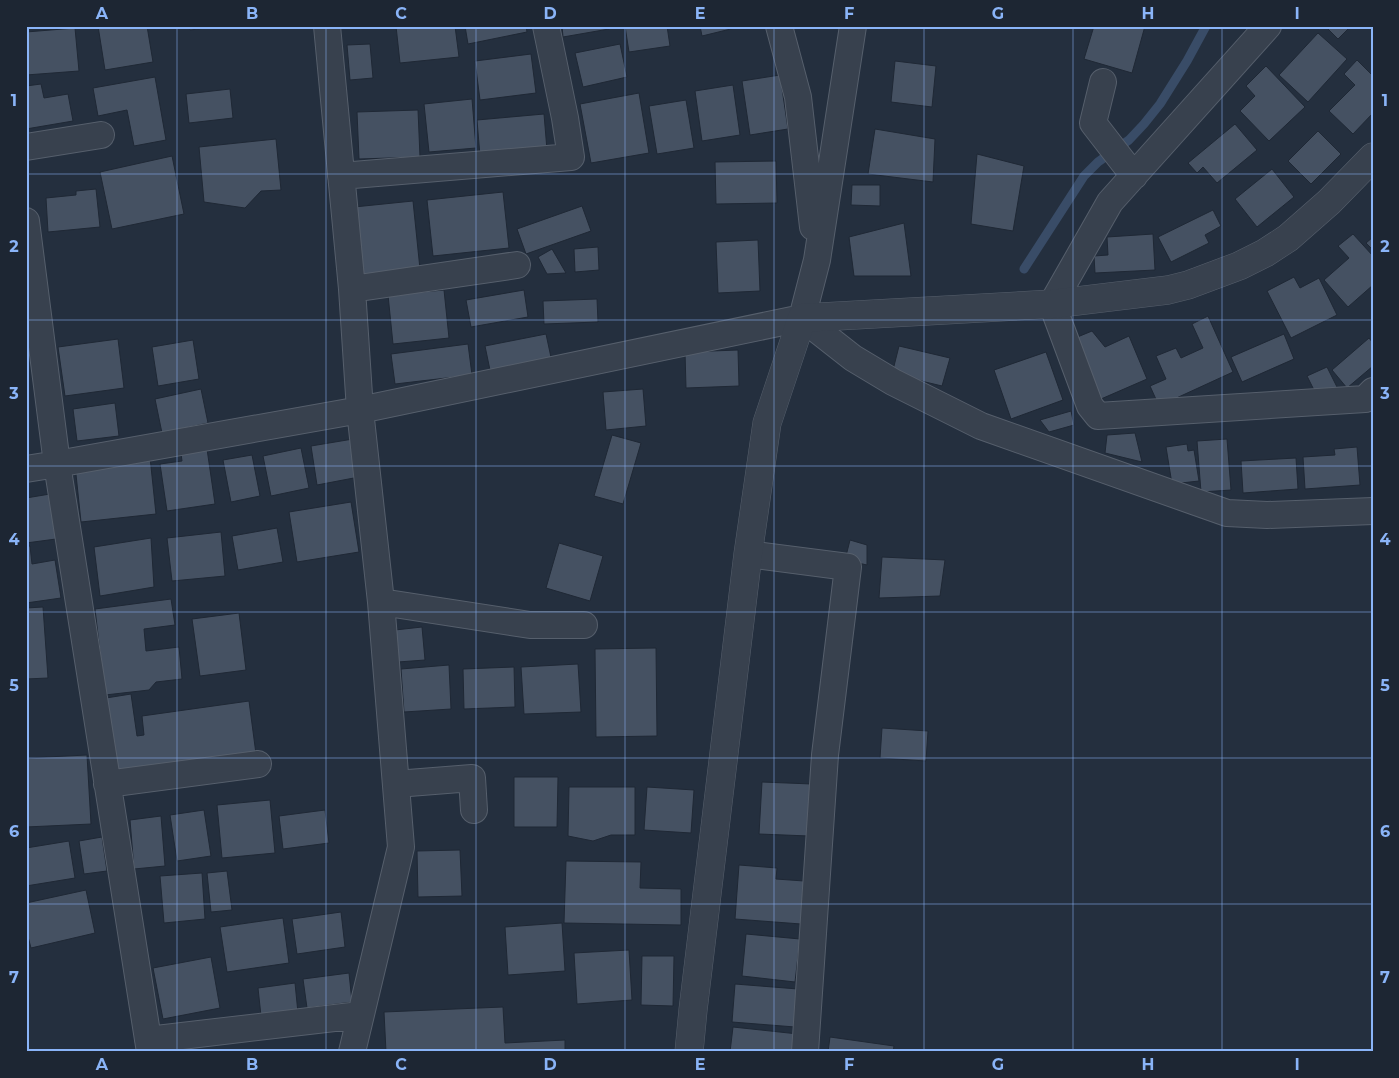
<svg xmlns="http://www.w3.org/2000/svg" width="1399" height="1078" viewBox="0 0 1399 1078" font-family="Montserrat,sans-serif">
<rect width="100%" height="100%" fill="#242f3e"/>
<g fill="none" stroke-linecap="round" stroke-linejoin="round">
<path stroke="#394c67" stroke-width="9" d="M1024,269L1084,176L1098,162L1129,140L1144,124L1160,104L1187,61L1206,26"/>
</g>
<path fill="#455162" stroke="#1f2835" d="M98,26H147L153,62L105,70Z
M189,26H223L190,30Z
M396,26H455L459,57L400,63Z
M465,26H526L527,32L468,44Z
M562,26H609V29L563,37Z
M625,26H667L670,46L629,52Z
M700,26H743L702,36Z
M1094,26H1145L1132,73L1084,59Z
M1325,26H1351L1338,39Z
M75,28L79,71L26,75V32Z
M1318,33L1347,59L1308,102L1279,75Z
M370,44L373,78L350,80L347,45Z
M620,44L627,77L583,87L575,53Z
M531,54L536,93L480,100L475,61Z
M1357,60L1373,76V113L1353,134L1329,111L1355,85L1344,74Z
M895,61L936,66L932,107L891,102Z
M1266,66L1305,107L1269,141L1240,111L1255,96L1246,86Z
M780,75L788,129L750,135L742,81Z
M155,77L166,140L134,146L127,110L98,116L93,88Z
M41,84L44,98L68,94L73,121L26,129V86Z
M733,85L740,135L702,141L695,91Z
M230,89L233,118L189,123L186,94Z
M639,93L649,153L591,163L580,104Z
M472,99L476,148L429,152L424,104Z
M686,100L694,148L657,154L649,106Z
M418,110L420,157L359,159L357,112Z
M544,114L547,150L480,156L477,120Z
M1235,124L1257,150L1217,183L1203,167L1197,173L1188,163Z
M875,129L935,139L933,182L868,174Z
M1318,131L1341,154L1311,184L1288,161Z
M276,139L281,190L261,191L245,208L204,202L199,147Z
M977,154L1024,166L1013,231L971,224Z
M172,156L184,214L112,229L100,172Z
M776,161L777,203L716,204L715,162Z
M1272,169L1294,197L1257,227L1235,199Z
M852,185H880V206L851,205Z
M96,189L100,227L48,232L46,198L76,195V191Z
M503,192L509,248L433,256L427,200Z
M413,201L420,269L361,275L354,207Z
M582,206L591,231L526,254L517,229Z
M1213,210L1221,226L1205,235L1209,243L1171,262L1158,237Z
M904,223L911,276H854L849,237Z
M1153,234L1155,270L1095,273L1094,256L1108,255L1107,237Z
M1353,234L1373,256V285L1348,307L1324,280L1349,258L1338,246Z
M1373,237V250L1366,243Z
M758,240L760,291L718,293L716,242Z
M598,247L599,270L575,272L574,249Z
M552,249L566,273L547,274L538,257Z
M1294,277L1300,288L1319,278L1337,315L1291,338L1267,291Z
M444,290L449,338L393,344L388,295Z
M524,290L528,317L471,327L466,300Z
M597,299L598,322L544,324L543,301Z
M1208,316L1233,372L1159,406L1150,386L1166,379L1156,356L1176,348L1181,358L1203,348L1192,324Z
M1092,331L1105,347L1129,336L1147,379L1101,399L1075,338Z
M546,334L552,362L491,375L485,346Z
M1284,334L1294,359L1242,382L1231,357Z
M1369,338L1373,343V366L1347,388L1332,370Z
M118,339L124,388L65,396L58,347Z
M193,340L199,379L158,386L152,347Z
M468,344L472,375L395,384L391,354Z
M899,346L950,358L942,386L892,374Z
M738,350L739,386L686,388L685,352Z
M1046,352L1063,400L1011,419L994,370Z
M1327,367L1337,387L1317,396L1307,376Z
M201,389L208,423L162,433L155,399Z
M643,389L646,426L606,430L603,392Z
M115,403L119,436L77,441L73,409Z
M1071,411L1074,425L1049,432L1040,420Z
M1135,433L1142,462L1105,453L1107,435Z
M612,435L641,443L623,504L594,496Z
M353,439L359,477L317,485L311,446Z
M1227,439L1231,490L1201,492L1197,441Z
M206,442L215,504L167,511L160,464L182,461L180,446Z
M1187,444L1188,451L1194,450L1199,481L1172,484L1166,447Z
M1357,447L1360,485L1305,489L1303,457L1335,455L1334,449Z
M301,448L309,488L271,496L263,456Z
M252,455L260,496L231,502L223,460Z
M150,457L156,514L81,522L75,465Z
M1296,458L1298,489L1243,493L1241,461Z
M50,494L56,539L26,543V498Z
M351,502L359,552L297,562L289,512Z
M277,528L283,562L238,570L232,536Z
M221,532L225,576L172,581L167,538Z
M151,538L154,587L100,596L94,547Z
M850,540L867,545V565L845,560Z
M559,543L603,556L590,601L546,588Z
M26,546H30L32,564L55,560L61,598L26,603Z
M882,557L945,560L940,596L879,598Z
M171,599L175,625L144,629L146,651L179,647L182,679L156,682L149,690L105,695L95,609Z
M43,607L48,678L26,679V608Z
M239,613L246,670L200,676L192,619Z
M422,627L425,660L398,662L395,630Z
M656,648L657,736L596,737L595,649Z
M578,664L581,712L524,714L521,667Z
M449,665L451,709L404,712L401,669Z
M514,667L515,707L464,709L463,669Z
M131,694L137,736L144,735L142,716L249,701L256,754L117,776L106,698Z
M882,728L928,731L926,761L880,758Z
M87,755L91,824L26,827V758Z
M514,777H558L557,827H514Z
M762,782L812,784L809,836L759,834Z
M569,787H635V835H611L593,841L568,836Z
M647,787L694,790L691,833L644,830Z
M270,800L275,853L222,858L217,805Z
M204,810L211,856L177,861L170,815Z
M325,810L329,843L283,849L279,816Z
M161,816L165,866L134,869L130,820Z
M102,837L107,871L84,874L79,841Z
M69,841L75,878L26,886V848Z
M460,850L462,896L418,897L417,851Z
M566,861L641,862L640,888L681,889V925L564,923Z
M739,865L777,868L776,879L804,881L801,924L735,919Z
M227,871L232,910L211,912L207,873Z
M202,873L205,919L164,923L160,876Z
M86,890L95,933L31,948L26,929V903Z
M341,912L345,947L297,954L292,919Z
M283,918L289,963L227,972L220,927Z
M562,923L565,971L508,975L505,927Z
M746,934L800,939L795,982L742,976Z
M629,950L632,1000L577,1004L574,953Z
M642,956H674L673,1006L641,1005Z
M211,957L220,1008L163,1019L153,968Z
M349,973L352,1002L307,1008L303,979Z
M295,983L298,1013L261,1016L258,988Z
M735,984L798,989L795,1027L732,1022Z
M503,1007L505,1043L565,1040V1052H386L384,1012Z
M733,1027L798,1034L796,1052H730Z
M830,1037L894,1046L893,1052H828Z"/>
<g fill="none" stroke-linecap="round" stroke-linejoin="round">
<defs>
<path id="minor" d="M327,26L352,289L360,410L381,602L401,847L352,1052
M779,26L798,97L813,227
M1268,26L1110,202L1052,304L1090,406L1098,416L1365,399L1373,391
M1103,82L1093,123L1134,176
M26,147L101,135
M341,176L571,157L565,118L546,26
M26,221L57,464L150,1052
M352,289L517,265
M802,318L817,260L853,26
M26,469L57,464L360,410L802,318L853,358L893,382L981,426L1193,501L1227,513L1267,515L1373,511
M748,554L848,567L825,755L805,1052
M381,602L530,625H584
M107,784L258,764
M396,784L472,778L474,810
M148,1040L360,1015"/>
<path id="tertiary" d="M689,1052L693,1010L748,554L767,423L802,318L1052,304L1168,290L1188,285L1239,266L1265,253L1288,238L1329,202L1373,157"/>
</defs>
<use href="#minor" stroke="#565f6c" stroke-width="28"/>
<use href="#tertiary" stroke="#565f6c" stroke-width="29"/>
<use href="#minor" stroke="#38414e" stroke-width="26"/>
<use href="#tertiary" stroke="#38414e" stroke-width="28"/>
</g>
<path fill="none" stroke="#8ab4f8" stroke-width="1" stroke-opacity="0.55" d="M177,26V1052M326,26V1052M476,26V1052M625,26V1052M774,26V1052M924,26V1052M1073,26V1052M1222,26V1052M26,174H1373M26,320H1373M26,466H1373M26,612H1373M26,758H1373M26,904H1373"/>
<rect width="1399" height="1078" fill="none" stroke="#1d2633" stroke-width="55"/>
<rect x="28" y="28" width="1344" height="1022" fill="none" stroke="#8ab4f8" stroke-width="2"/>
<g font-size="16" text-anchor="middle" font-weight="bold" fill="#8ab4f8">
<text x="102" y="19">A</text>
<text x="252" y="19">B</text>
<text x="401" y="19">C</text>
<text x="550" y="19">D</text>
<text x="700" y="19">E</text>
<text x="849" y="19">F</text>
<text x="998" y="19">G</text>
<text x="1148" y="19">H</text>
<text x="1297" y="19">I</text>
<text x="14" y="106">1</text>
<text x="1385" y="106">1</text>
<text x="14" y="252">2</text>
<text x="1385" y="252">2</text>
<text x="14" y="399">3</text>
<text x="1385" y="399">3</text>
<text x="14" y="545">4</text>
<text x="1385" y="545">4</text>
<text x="14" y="691">5</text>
<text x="1385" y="691">5</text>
<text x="14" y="837">6</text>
<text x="1385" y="837">6</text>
<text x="14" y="983">7</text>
<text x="1385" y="983">7</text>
<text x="102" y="1070">A</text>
<text x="252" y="1070">B</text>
<text x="401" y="1070">C</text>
<text x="550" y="1070">D</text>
<text x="700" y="1070">E</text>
<text x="849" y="1070">F</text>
<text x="998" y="1070">G</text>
<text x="1148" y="1070">H</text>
<text x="1297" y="1070">I</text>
</g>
</svg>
